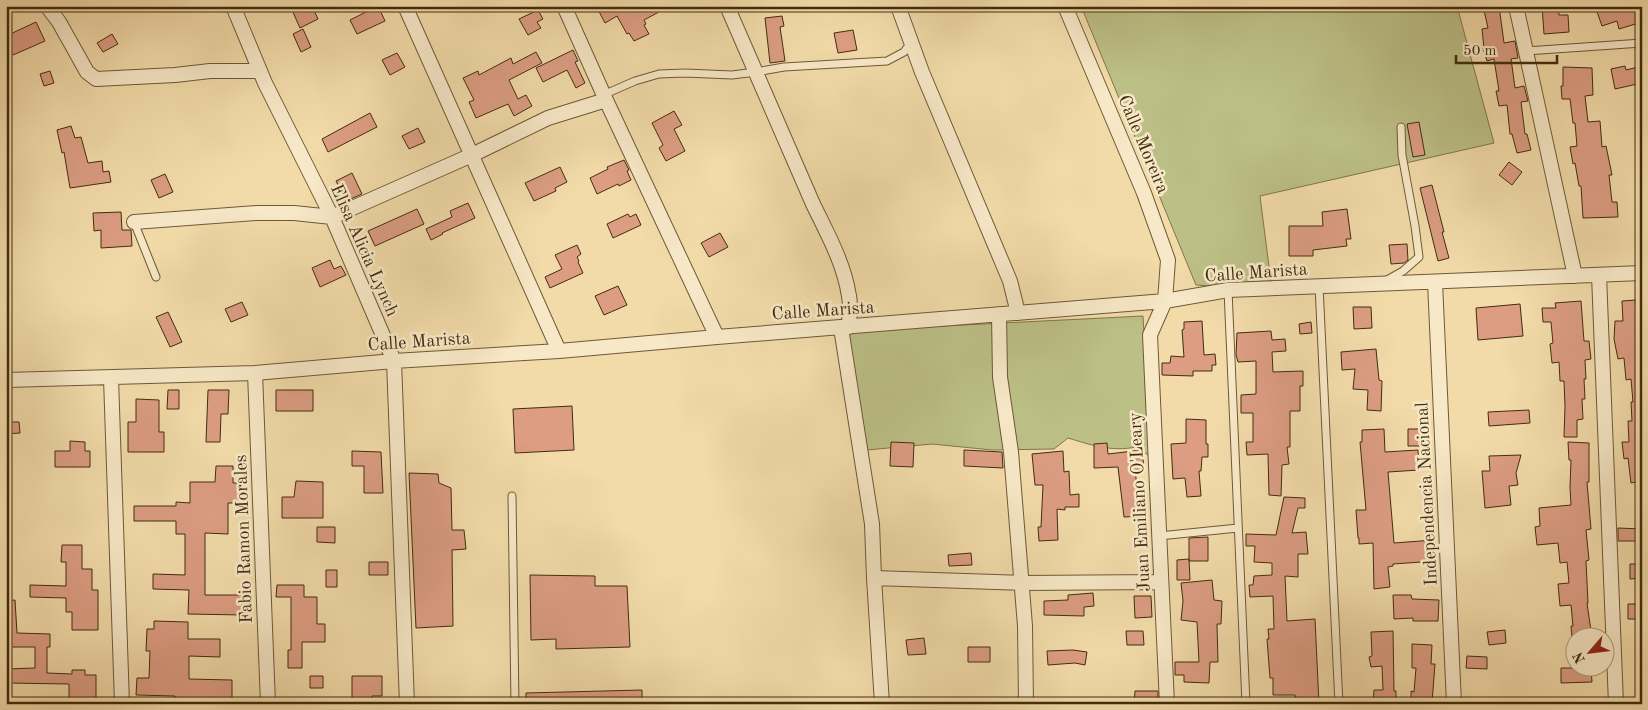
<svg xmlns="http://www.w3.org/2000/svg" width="1648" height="710" viewBox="0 0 1648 710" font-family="'Old Standard TT',serif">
<rect width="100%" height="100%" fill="#f2dba9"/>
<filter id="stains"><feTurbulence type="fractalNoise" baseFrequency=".004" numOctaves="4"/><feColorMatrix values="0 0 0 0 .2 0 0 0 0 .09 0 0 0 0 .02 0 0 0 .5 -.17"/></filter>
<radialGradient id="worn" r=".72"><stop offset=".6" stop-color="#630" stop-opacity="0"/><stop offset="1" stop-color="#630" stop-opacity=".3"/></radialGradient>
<path fill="#bcc087" stroke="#80764b" d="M1081,6H1457L1494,143L1260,196L1272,290L1196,285Z
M1143,316L1151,457L1136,447C1111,452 1091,445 1068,438L1054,449L992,450L932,444L856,451L843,331Z"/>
<path fill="#dc9d83" stroke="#432c0f" d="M301,6H312L318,19L300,28L292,10Z
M378,6L385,21L357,34L350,20Z
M596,6H670L644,20L646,24L644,25L649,34L634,41L629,33L627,34L617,16L605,23Z
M1483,6H1499L1504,43L1515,41L1518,58L1511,59L1515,88L1524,86L1528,101L1521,102L1525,134H1527L1531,150L1517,153L1512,134H1510L1507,105L1499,106L1496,91H1499L1494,59L1487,61L1483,48H1484L1482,29L1488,28Z
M1542,6H1558L1559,15H1568L1569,32L1544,34Z
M1595,6H1642V22L1619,29L1617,21L1602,26Z
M538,10L543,19L537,22L541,28L528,35L519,19Z
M782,16L784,26L780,27L785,61L770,63L765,18Z
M36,22L45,41L13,55L6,41V36Z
M303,29L311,47L301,52L293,34Z
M853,30L857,50L838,53L834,33Z
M112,34L118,44L103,52L97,43Z
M573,50L578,61L575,62L585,83L576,88L567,70L543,82L536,68Z
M536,52L542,63L509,80L518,99L526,95L532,106L514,116L508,104L476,118L469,102L474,100L463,78L478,71L479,75L511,58L513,64Z
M397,53L405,67L390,75L382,60Z
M1625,66L1626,70L1642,66V83L1615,89L1611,69Z
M1563,67L1592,68L1593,95L1585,96L1588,122L1600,121L1602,147L1606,146L1612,175H1609L1612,202H1617L1618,217L1583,218L1581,186H1579L1575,163L1573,164L1570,147L1577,146L1575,123H1573L1570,99H1562L1561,86H1563Z
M50,71L54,83L44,86L40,74Z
M674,111L682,125L674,129L685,151L666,161L659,148L663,145L652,123Z
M370,113L377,127L328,152L322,139Z
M1419,122L1425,155L1413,157L1407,124Z
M71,126L75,138L81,137L88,163L102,161L103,172L109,171L111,182L70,188L64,152L62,153L57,130Z
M418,128L425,142L409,149L402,136Z
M624,160L629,170L627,171L631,180L619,186L618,184L597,194L590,178L608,169L607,167Z
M1509,162L1522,172L1512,185L1499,175Z
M560,167L567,182L555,188L556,191L534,201L525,183Z
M352,173L362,194L346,201L336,181Z
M165,174L173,192L159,198L151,180Z
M1432,185L1444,232H1442L1449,258L1438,261L1420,188Z
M468,203L475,218L442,233L443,234L431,240L426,229L452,217L450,211Z
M417,209L424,224L375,246L368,231Z
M1347,209L1351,239H1346L1347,246L1313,250V256H1289V226H1323L1322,212Z
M121,212L122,230H131L132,246L101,248V230L94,231L93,213Z
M628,214L630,217L636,214L641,225L613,238L607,224Z
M720,233L728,247L709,257L701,243Z
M1407,244L1408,260L1404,263L1391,264L1389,245Z
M577,245L581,254L577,257L579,261L578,262L583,273L550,288L545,277L562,269L555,255Z
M330,260L334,269L341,266L346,275L320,287L312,268Z
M618,286L627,305L604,315L595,296Z
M1636,300L1642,356V481L1631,483L1628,458L1624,459L1622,442H1629L1628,421H1632L1631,402H1633L1631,379L1626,380L1624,358L1618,359L1614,339L1615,321H1623L1622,301Z
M1581,301L1584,341H1589L1591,359L1585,360L1586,379H1584L1585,399H1582L1583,419L1577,420V437H1564L1565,406L1564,381H1560L1559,362L1552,363L1550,344L1553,343L1551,322H1543L1542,308H1556L1555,303Z
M242,302L248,315L231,322L225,309Z
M1520,304L1523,336L1478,340L1476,308Z
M1353,307H1371L1372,328L1354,329Z
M168,312L182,342L170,347L156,317Z
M1202,321L1204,355L1215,354L1216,365H1212V371H1193V376L1162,375V363H1170L1171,356L1184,357L1182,330L1184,329V322Z
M1311,322L1312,333L1300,334L1299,324Z
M1271,331L1272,340L1285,339L1286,351L1272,352L1273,372L1303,371V386H1300V411H1290V447H1287L1289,464L1282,465L1281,496L1269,495L1268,454L1247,455L1246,442H1253V413H1241V395L1256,394V361L1238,362L1236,355L1237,333Z
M1376,349L1379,380L1382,381L1381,411L1367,410L1368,390L1353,389L1355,369L1342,370L1341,352Z
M168,390H179V409H167Z
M208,390H229L228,414H221L220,442H206Z
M276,390H313V411H276Z
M136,399L159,400V432H164V452H128V422H136Z
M572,406L574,450L515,453L513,409Z
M1529,410L1530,423L1489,426L1488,412Z
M1186,419L1206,420V444H1208V457H1202L1201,471H1199L1201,496L1187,497L1185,478L1173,479L1171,444L1186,443Z
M6,422H19L20,433L6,434Z
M1384,429L1385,452L1418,450L1419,470L1388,472L1394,543L1434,540L1436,561L1393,564V566L1388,567L1390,587L1374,589L1373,543L1359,544V538H1358L1356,510H1366L1360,442H1362V430Z
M1408,429H1425V446H1408Z
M70,441L85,442V451H90V467H55V451H70Z
M891,442L914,443L913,467L890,466Z
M1568,442L1589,443V482H1587L1591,529L1586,530L1589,560L1586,561L1588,603H1587L1592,638H1572L1571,626H1573L1571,605L1560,606L1558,584L1569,583L1567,562L1560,563L1558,543L1537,545L1535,527L1540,526L1539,508L1571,505L1570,487L1571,460H1569Z
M1107,443L1108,454L1142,450L1144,469L1135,470L1139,503H1144L1145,516L1124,517L1118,467L1094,468V444Z
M964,450L1002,452L1003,468L964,466Z
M352,451L381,452L383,493H364V466H352Z
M1063,451L1064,472L1069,471L1070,495L1079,494V507H1065V510L1057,509L1058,540L1039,541L1038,527H1041L1043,485H1035L1032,454Z
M1521,455L1516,473L1518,485L1509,486L1511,505L1485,508L1482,471H1490L1489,456Z
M216,466H233V483H240V503H228V534L205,533V595H243V615L188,614L189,590L153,589V574L185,575V534H176V521H134V506H176V502L190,503V482H215Z
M409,473L438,474L439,483L451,488L452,530H464L466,549L452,550L453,626L416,628Z
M296,481L323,482V518H282V497H294Z
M1284,497L1305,498V508H1298L1292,533L1306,532L1308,554H1298V577L1285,576L1287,621L1315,619L1319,704H1296L1295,695H1273V678H1270L1267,639H1269L1268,629H1274L1273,596L1250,597L1249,585H1253L1254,576L1272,575V563L1254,562L1255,546H1246V534L1276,535Z
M317,527H335V543L317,542Z
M1618,528L1642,529V541H1618Z
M1208,537V561H1189V538Z
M62,545H82V569H92V590H98V630H72V612H66V598L30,597V585L66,586V562H61Z
M971,553L972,565L949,566L948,555Z
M1189,559L1190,580H1177V560Z
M369,562H388V575H369Z
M1630,564H1642V578L1630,579Z
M326,570H337V587H326Z
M530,575L595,576V586H627L630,647L556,649V639L531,640Z
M1212,580L1214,600L1222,601L1221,624H1217L1218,662H1210L1209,683L1184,682V675H1175V662H1199L1197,622L1181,620L1183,601L1181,583Z
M277,585H304V597H317V624H325V642H302V668H288V650H291V597H276Z
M1093,593L1094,606L1084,607V616L1044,615V601L1068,600V595Z
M1393,595H1411L1412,599L1439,600L1438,621H1413V618L1394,619Z
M1134,596H1151L1152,617L1135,618Z
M15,600L17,633L50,634V647H47V673L72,674V670H85V675H96V704H69V684L6,683V669L35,668V647H6V601Z
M1628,604H1642V619H1628Z
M154,621L188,622V639H220V657L189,656V679L232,680V704H174L175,696L136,695L137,678H149L150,651H146L147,629H154Z
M1505,630L1506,643L1489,645L1487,632Z
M1126,631H1143L1144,645H1127Z
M1393,631L1394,691H1396V704H1373L1374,690H1383L1382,666L1371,667L1369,657L1372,656L1371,632Z
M924,638L926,654L908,655L906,640Z
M1412,644L1432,645L1431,664H1435L1432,703L1411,704V691L1414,692L1416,668H1412Z
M968,647H990V662H968Z
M1073,650L1087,652L1085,665L1075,663L1048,665L1047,651Z
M1467,656L1487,657V669L1466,668Z
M1561,668H1591L1592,682L1561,683Z
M310,676H323V688H310Z
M352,676H382V696H372V704H352Z
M642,690V704H526V693Z
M1135,691H1158V704H1134Z"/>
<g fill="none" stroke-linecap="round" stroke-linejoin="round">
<defs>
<path id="lane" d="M1526,51L1642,43
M603,95L635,81L659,74L685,73L732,75L756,72L784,67L887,61L904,52L911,43
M134,222L156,277
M1387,280L1403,271L1419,257L1415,226L1402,155L1401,127
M1319,286L1339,704
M1228,290L1246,704
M512,496L515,704
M1159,536L1238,528"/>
<path id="street" d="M47,6L59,22L87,72L96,79L175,75L210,71H260
M233,6L265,83L332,217L394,361L407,704
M405,6L559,351
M564,6L606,100L717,337
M727,6L813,204C827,233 844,263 849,296C851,305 849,317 849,327
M898,6L922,72L1010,281L1018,313
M1065,6L1144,193L1168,260L1165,301L1150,335L1167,704
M1516,6L1575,276
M134,222L257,213H294L332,217L472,155L548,118L606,100
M1599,275L1616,704
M1435,282L1454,704
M999,314L1000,377L1011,452L1025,626L1026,704
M841,328L872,524L874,578L882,704
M255,373L268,704
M111,378L122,704
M6,380L255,373L394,361L559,351L717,337L1165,301L1228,290L1642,273
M874,578L1022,583L1161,582"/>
</defs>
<use href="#lane" stroke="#6f5836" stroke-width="9"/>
<use href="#street" stroke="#6f5836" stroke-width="16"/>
<use href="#lane" stroke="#f7e8c7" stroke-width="7"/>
<use href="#street" stroke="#f7e8c7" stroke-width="14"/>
</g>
<g text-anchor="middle" stroke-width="5" stroke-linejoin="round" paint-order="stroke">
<g font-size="18" fill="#432c0f" stroke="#f7e8c7">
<text transform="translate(1144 144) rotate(67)" y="6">Calle Moreira</text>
<text transform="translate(365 250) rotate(66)" y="6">Elisa Alicia Lynch</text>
<text transform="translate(1256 272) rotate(-4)" y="6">Calle Marista</text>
<text transform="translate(823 310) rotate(-4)" y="6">Calle Marista</text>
<text transform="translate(419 341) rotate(-4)" y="6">Calle Marista</text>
<text transform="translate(1426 494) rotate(-93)" y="6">Independencia Nacional</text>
<text transform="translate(1139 502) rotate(-93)" y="6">Juan Emiliano O'Leary</text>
<text transform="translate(243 539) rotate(-92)" y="6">Fabio Ramon Morales</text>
</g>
</g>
<rect width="1648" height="710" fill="none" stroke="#f2dba9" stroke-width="25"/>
<rect x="8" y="8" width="1633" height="695" fill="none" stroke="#432c0f" stroke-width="2.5"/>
<rect x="12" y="12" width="1623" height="685" fill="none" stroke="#432c0f"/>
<g transform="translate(1590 652) rotate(242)"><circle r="24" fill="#f7e8c7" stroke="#af9d7d"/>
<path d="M0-4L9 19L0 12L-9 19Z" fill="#8f2418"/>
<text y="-8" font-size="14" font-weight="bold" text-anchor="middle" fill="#432c0f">N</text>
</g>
<path d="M1456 55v8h101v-8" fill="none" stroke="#432c0f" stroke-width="2.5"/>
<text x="1463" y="55" font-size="15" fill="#432c0f" stroke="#f7e8c7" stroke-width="4" paint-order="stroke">50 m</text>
<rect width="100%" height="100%" filter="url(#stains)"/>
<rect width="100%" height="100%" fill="url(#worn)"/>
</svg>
